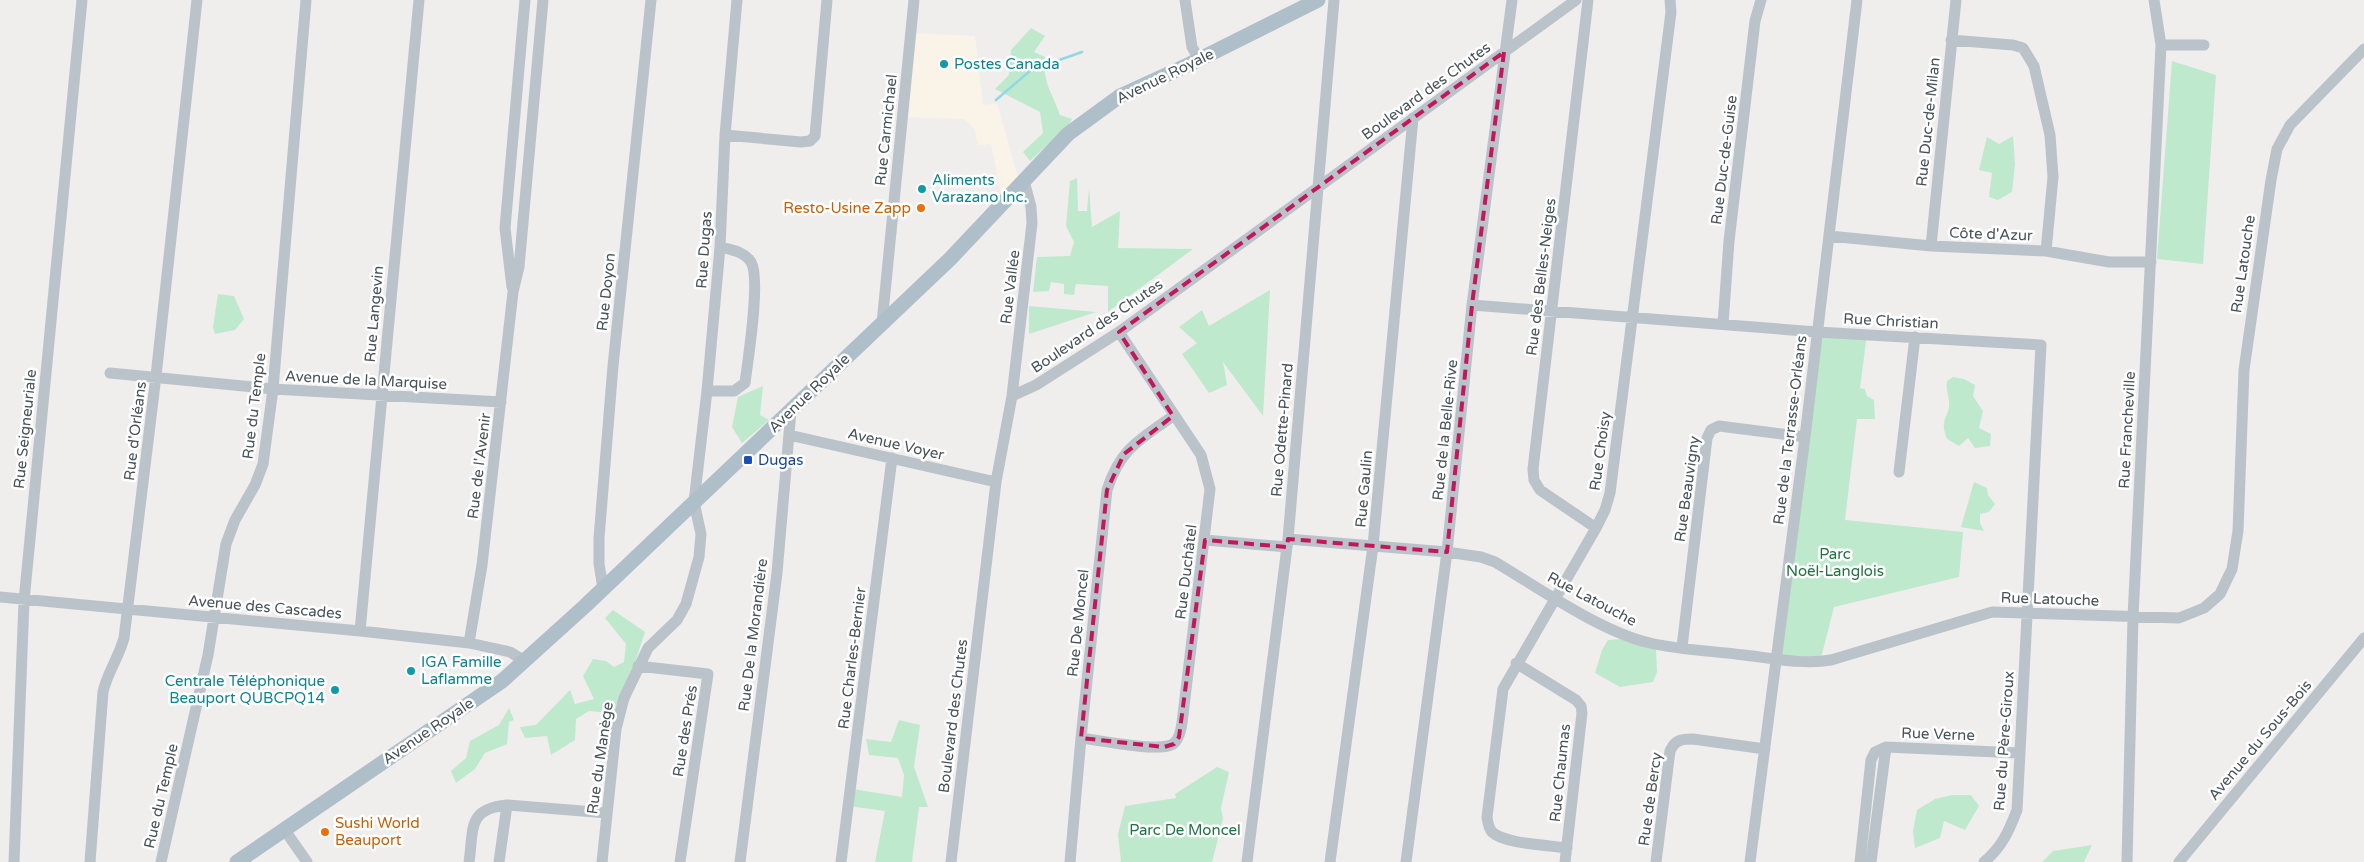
<svg xmlns="http://www.w3.org/2000/svg" width="2364" height="862" viewBox="0 0 2364 862" font-family="'Varela Round',sans-serif">
<rect width="100%" height="100%" fill="#f0eded"/>
<path fill="#f9f3e8" d="M910,33L975,36L983,105L997,103L1020,185L1003,203L991,144L978,145L975,130L969,123L964,119L902,117Z"/>
<path fill="#bfe9cc" d="M1031,28L1045,36L1034,52L1045,57C1042,82 1052,92 1060,115L1072,119L1068,126L1030,161L1023,152L1043,133L1040,112L995,89L1009,75L1011,50Z
M2172,61L2216,75L2203,264L2157,259Z
M2013,136L2015,164L2012,192L1998,200L1989,197L1992,173L1979,170L1987,137L1999,144Z
M1077,178L1078,211H1087L1089,188L1092,227L1120,211L1118,248L1193,249L1108,312V286L1076,284L1074,295L1064,294V284L1051,282L1049,291L1033,292L1037,257L1070,256L1074,242L1066,226L1070,181Z
M1270,290L1263,416L1223,362L1227,385L1209,393L1182,354L1197,343L1179,327L1202,310L1209,326Z
M218,294L234,296L244,319L235,330L215,334L213,327Z
M1029,306L1096,312L1029,334Z
M1817,332L1867,334L1860,388L1865,389L1867,396L1874,400L1875,419H1857L1845,520L1963,532L1959,577L1834,607L1820,662L1778,659Z
M1953,377L1964,379L1975,385L1973,396L1983,411L1979,428L1991,434L1990,446L1975,448L1968,438L1959,446L1947,439C1938,417 1951,417 1949,401C1948,393 1946,390 1947,381Z
M763,386L760,415L769,420L742,443L732,427L738,397Z
M1974,482L1987,488L1988,495L1995,504L1989,512L1980,514V523L1984,531L1961,527Z
M613,610L645,632L618,714L589,711L576,719L575,740L551,755L547,736L525,738L520,727L536,725L570,690L575,704L594,699L583,676L593,659L606,661L614,667L624,662L626,644L605,618Z
M1621,639L1656,649L1657,672L1653,682L1620,687L1595,673L1602,650L1608,640Z
M509,708L514,720L509,722L507,744L485,753L475,769L456,783L451,771L466,758L470,741L499,725Z
M899,720L920,725L914,767L928,807H919L912,862H875L885,811L849,806L853,789L902,797L904,775L898,758L869,755L866,739L891,742Z
M1217,767L1229,772L1221,808L1223,819L1212,862H1121L1118,834L1125,806L1176,798L1175,794Z
M1952,795H1971L1979,806L1965,830L1944,821L1940,838L1915,848L1913,831L1917,810L1935,799Z
M2092,845L2084,862H2042L2053,851Z"/>
<g fill="none" stroke-linecap="round" stroke-linejoin="round">
<path stroke="#91d8e2" stroke-width="2.5" d="M996,100L1031,70L1082,52"/>
<path stroke="#bac3c9" stroke-width="11" d="M1185,0L1192,47L1199,59
M1588,0L1533,469L1534,480L1540,490L1596,528
M1951,40L2013,45L2023,48L2034,66L2050,135L2053,177L2046,251
M2161,45H2204
M725,135L801,142L810,141L815,136L827,0
M1829,236L1931,246L2046,251L2109,262H2151
M1931,246L1956,0
M512,287L505,228L525,0
M1472,305L1817,332L2041,345L2017,810C2009,831 2002,847 1984,862
M882,323L914,0
M1723,324L1729,241L1755,21L1761,0
M110,373L273,389L501,402
M707,391H734L745,383C748,359 761,279 751,262C744,251 731,250 720,247
M1012,396L1036,385L1119,332L1576,0
M789,435L996,482
M1899,472L1915,337
M1288,539L1447,552L1481,557L1495,562C1539,588 1601,632 1650,643C1680,650 1713,651 1744,655C1772,658 1803,665 1831,660L1992,612L2179,618L2204,608L2220,594L2232,569L2238,531L2244,370L2271,180L2277,149L2290,125L2364,49
M1205,540L1287,547
M603,588L599,564V538L613,366L651,0
M0,597L360,631L469,643L510,652L523,660
M360,631L419,0
M469,643L482,565L513,292L519,267L543,0
M1682,647L1707,438L1711,430L1719,426L1805,437
M1516,663L1576,700L1581,706L1582,713L1565,862
M638,666L708,674L680,862
M1081,738C1099,740 1159,753 1173,744C1179,740 1181,730 1182,723L1210,489L1201,455L1119,332
M284,829L307,862
M1567,848C1549,845 1504,844 1492,832C1488,827 1488,823 1487,817L1503,689L1596,528L1605,510L1610,493L1671,12L1670,0
M14,862L24,601L82,0
M90,862L103,692C107,673 119,657 124,638L156,376L197,0
M161,862L208,655L226,544L235,520L255,485L263,464L273,389L306,0
M469,862C474,828 467,809 507,805L607,813
M499,862L507,805
M602,862L616,729L624,698L648,648L677,620L686,604L699,557L701,534L694,502L707,391L720,247L725,135L737,0
M740,862L777,573L791,411
M841,862L892,458
M951,862L996,482L1012,396L1032,223L1031,207L1024,181
M1070,862L1081,738L1107,490C1120,449 1139,440 1173,416
M1247,862L1288,539L1334,0
M1330,862L1373,546L1413,118
M1406,862L1447,552L1472,305L1512,0
M1656,862L1670,751C1675,740 1681,739 1693,739L1765,749
M1750,862L1805,437L1857,0
M1860,862L1871,760L1875,752L1886,747L2019,753
M1871,862L1886,747
M2127,862L2133,617L2161,45L2154,0
M2179,862L2364,638"/>
<path stroke="#afbfc9" stroke-width="15" d="M237,862L502,681L585,606L951,258L1068,134L1120,96L1190,64L1318,0"/>
</g>
<path fill="none" stroke="#c2185b" stroke-width="4" stroke-dasharray="10 6" stroke-linejoin="round" d="M1504,52L1472,305L1447,552L1288,539L1287,547L1205,540L1179,737L1174,744L1164,747L1081,738L1107,490L1124,454L1173,416L1119,332Z"/>
<g fill="#0f9aa8" stroke="#fff" stroke-width="2">
<circle cx="944" cy="64" r="5"/>
<circle cx="922" cy="189" r="5"/>
<circle cx="411" cy="671" r="5"/>
<circle cx="335" cy="690" r="5"/>
</g>
<g fill="#e8710a" stroke="#fff" stroke-width="2">
<circle cx="921" cy="208" r="5"/>
<circle cx="325" cy="832" r="5"/>
</g>
<rect fill="#1a4fb4" stroke="#fff" stroke-width="2" x="743" y="455" width="10" height="10" rx="2.5"/>
<g text-anchor="middle" stroke-width="5" stroke-linejoin="round" paint-order="stroke">
<g font-size="15" fill="#0d838f" stroke="#fff" text-anchor="start">
<text x="954" y="69">Postes Canada</text>
<text x="932" y="185">Aliments<tspan x="932" dy="17">Varazano Inc.</tspan></text>
<text x="421" y="667">IGA Famille<tspan x="421" dy="17">Laflamme</tspan></text>
<text x="325" y="686" text-anchor="end">Centrale Téléphonique<tspan x="325" dy="17">Beauport QUBCPQ14</tspan></text>
</g>
<g font-size="15" fill="#475259" stroke="#fff">
<text transform="translate(1165 76) rotate(-26)" y="5">Avenue Royale</text>
<text transform="translate(1426 91) rotate(-36)" y="5">Boulevard des Chutes</text>
<text transform="translate(1928 122) rotate(-84)" y="5">Rue Duc-de-Milan</text>
<text transform="translate(886 130) rotate(-84)" y="5">Rue Carmichael</text>
<text transform="translate(1724 160) rotate(-83)" y="5">Rue Duc-de-Guise</text>
<text transform="translate(1991 234) rotate(2)" y="5">Côte d'Azur</text>
<text transform="translate(704 250) rotate(-86)" y="5">Rue Dugas</text>
<text transform="translate(2243 264) rotate(-82)" y="5">Rue Latouche</text>
<text transform="translate(1541 277) rotate(-83)" y="5">Rue des Belles-Neiges</text>
<text transform="translate(1010 287) rotate(-83)" y="5">Rue Vallée</text>
<text transform="translate(606 292) rotate(-84)" y="5">Rue Doyon</text>
<text transform="translate(374 314) rotate(-85)" y="5">Rue Langevin</text>
<text transform="translate(1891 321) rotate(3)" y="5">Rue Christian</text>
<text transform="translate(1097 326) rotate(-34)" y="5">Boulevard des Chutes</text>
<text transform="translate(366 380) rotate(3)" y="5">Avenue de la Marquise</text>
<text transform="translate(809 393) rotate(-44)" y="5">Avenue Royale</text>
<text transform="translate(254 406) rotate(-83)" y="5">Rue du Temple</text>
<text transform="translate(25 429) rotate(-84)" y="5">Rue Seigneuriale</text>
<text transform="translate(1282 430) rotate(-85)" y="5">Rue Odette-Pinard</text>
<text transform="translate(1445 430) rotate(-84)" y="5">Rue de la Belle-Rive</text>
<text transform="translate(1790 430) rotate(-83)" y="5">Rue de la Terrasse-Orléans</text>
<text transform="translate(2127 430) rotate(-87)" y="5">Rue Francheville</text>
<text transform="translate(135 431) rotate(-83)" y="5">Rue d'Orléans</text>
<text transform="translate(896 444) rotate(13)" y="5">Avenue Voyer</text>
<text transform="translate(1600 451) rotate(-82)" y="5">Rue Choisy</text>
<text transform="translate(479 466) rotate(-83)" y="5">Rue de l'Avenir</text>
<text transform="translate(1364 489) rotate(-85)" y="5">Rue Gaulin</text>
<text transform="translate(1687 489) rotate(-82)" y="5">Rue Beauvigny</text>
<text transform="translate(1186 572) rotate(-83)" y="5">Rue Duchâtel</text>
<text transform="translate(1592 599) rotate(28)" y="5">Rue Latouche</text>
<text transform="translate(2050 599) rotate(2)" y="5">Rue Latouche</text>
<text transform="translate(265 607) rotate(5)" y="5">Avenue des Cascades</text>
<text transform="translate(1078 623) rotate(-84)" y="5">Rue De Moncel</text>
<text transform="translate(753 635) rotate(-83)" y="5">Rue De la Morandière</text>
<text transform="translate(852 658) rotate(-83)" y="5">Rue Charles-Bernier</text>
<text transform="translate(953 716) rotate(-83)" y="5">Boulevard des Chutes</text>
<text transform="translate(428 731) rotate(-34)" y="5">Avenue Royale</text>
<text transform="translate(685 731) rotate(-81)" y="5">Rue des Prés</text>
<text transform="translate(1938 734) rotate(2)" y="5">Rue Verne</text>
<text transform="translate(2260 740) rotate(-50)" y="5">Avenue du Sous-Bois</text>
<text transform="translate(2004 741) rotate(-86)" y="5">Rue du Père-Giroux</text>
<text transform="translate(600 758) rotate(-82)" y="5">Rue du Manège</text>
<text transform="translate(1560 773) rotate(-84)" y="5">Rue Chaumas</text>
<text transform="translate(161 796) rotate(-77)" y="5">Rue du Temple</text>
<text transform="translate(1650 799) rotate(-82)" y="5">Rue de Bercy</text>
</g>
<g font-size="15" fill="#c56008" stroke="#fff" text-anchor="end">
<text x="911" y="213">Resto-Usine Zapp</text>
<text x="335" y="828" text-anchor="start">Sushi World<tspan x="335" dy="17">Beauport</tspan></text>
</g>
<g font-size="15" fill="#164399" stroke="#fff" text-anchor="start">
<text x="758" y="465">Dugas</text>
</g>
<g font-size="15" fill="#207243" stroke="#fff">
<text x="1835" y="559">Parc<tspan x="1835" dy="17">Noël-Langlois</tspan></text>
<text x="1185" y="835">Parc De Moncel</text>
</g>
</g>
</svg>
